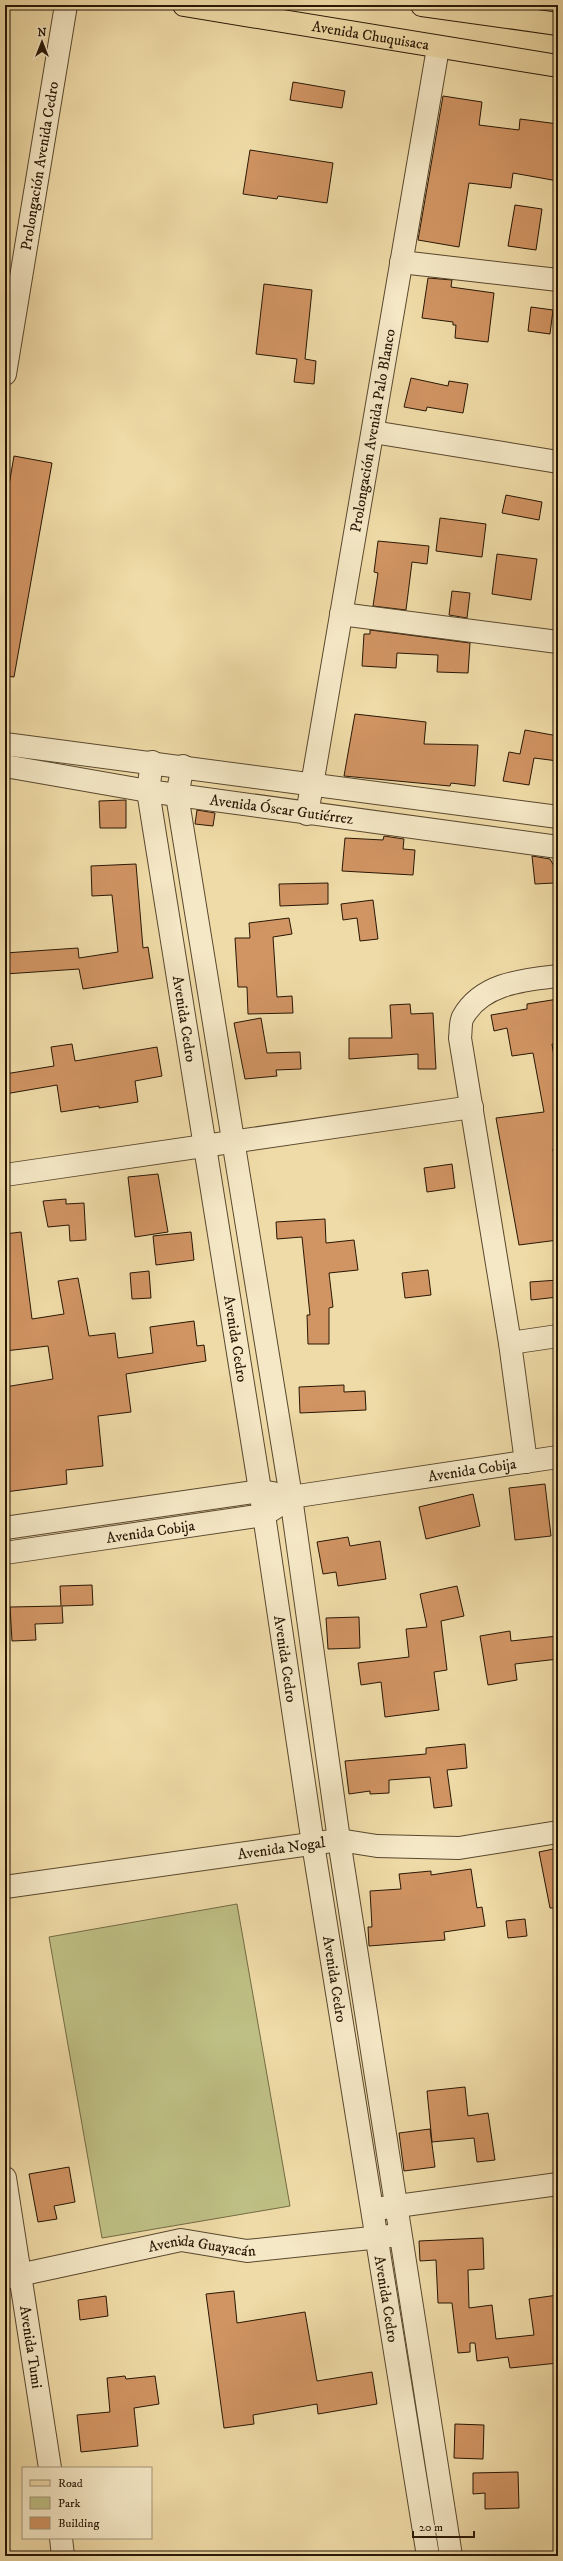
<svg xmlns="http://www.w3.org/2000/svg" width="563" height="2561" viewBox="0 0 563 2561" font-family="'IM FELL DW Pica',serif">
<rect width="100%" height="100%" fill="#efdba7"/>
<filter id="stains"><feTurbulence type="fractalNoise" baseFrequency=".005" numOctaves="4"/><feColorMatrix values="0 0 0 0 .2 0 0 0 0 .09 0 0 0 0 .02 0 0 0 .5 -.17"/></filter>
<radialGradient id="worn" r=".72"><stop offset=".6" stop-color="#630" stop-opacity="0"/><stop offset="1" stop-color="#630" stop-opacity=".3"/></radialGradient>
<path fill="#bebf84" stroke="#736b44" d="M237,1904L290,2206L102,2238L49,1937Z"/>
<path fill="#d19463" stroke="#281705" d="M293,82L345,91L342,108L290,100Z
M443,96L482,102L479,125L519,130L520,119L558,124V181L513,173L511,188L469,183L459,247L418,240Z
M250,150L333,163L327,203L278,196L277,199L243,194Z
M515,205L542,209L536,250L508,246Z
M428,278L452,280L451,287L494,293L488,342L455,338L456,325H453V322L422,318Z
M264,284L312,290L305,359L316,361L314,384L294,382L297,359L256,354Z
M531,307L553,310L550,334L528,331Z
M411,378L448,386L449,381L468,384L463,413L427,407L426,411L404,407Z
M14,456L52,463L14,677L5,676V508Z
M506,495L542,502L539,520L502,513Z
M440,518L486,524L482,557L436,551Z
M378,541L429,546L427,564L412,562L406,610L373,606L378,573L374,572Z
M497,554L537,559L531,600L492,594Z
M452,591L470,593L467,618L449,615Z
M370,630L470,643L468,673L437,672L438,655L397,653L396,668L362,666L364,634H370Z
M355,714L426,722L424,744L478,745L475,786L451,783L450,786L344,776Z
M525,730L558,736V761L534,758L529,785L503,781L509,752L520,754Z
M126,800V828H100L99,801Z
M197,810L215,813L213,826L195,824Z
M384,836L404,839L403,849L415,850L413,875L342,871L345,838L383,840Z
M532,856L550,859L554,866V883L535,884Z
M136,864L143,948L148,947L153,978L83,989L79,969L5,974V953L78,948L79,958L118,952L112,895L92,896L91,866Z
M328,883V904L280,906L279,884Z
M373,900L378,939L360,941L357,918L343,920L341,904Z
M289,918L292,934L273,937L277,997L292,996L293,1013L248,1014L247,987H238L235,938H250L249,923Z
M558,999V1043L552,1044L558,1082V1148L553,1149L558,1189V1240L519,1245L496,1118L544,1112L533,1053L512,1056L507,1028L494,1031L491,1015L527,1009V1004Z
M410,1004L411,1014L433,1013L436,1069H418V1054L349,1059V1038H392L390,1005Z
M261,1018L267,1053L300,1052L301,1069L276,1070L277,1076L245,1079L234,1023Z
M72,1044L75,1061L157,1047L162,1076L135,1081L138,1102L99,1108V1106L61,1112L57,1085L5,1094V1074L54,1066L51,1047Z
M452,1164L455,1188L427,1192L424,1168Z
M158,1174L168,1232L135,1237L128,1177Z
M66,1199V1204L84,1203L86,1240L70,1241L69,1225L48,1227L43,1201Z
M325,1219L326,1243L354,1240L358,1270L329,1273L333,1307L329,1308V1344H308L307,1315H310L302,1237L277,1239L276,1222Z
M21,1232L32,1319L64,1314L58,1281L78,1278L89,1336L115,1333L118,1358L153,1353L150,1327L194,1321L197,1346L204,1345L206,1361L126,1374L131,1412L98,1416L103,1466L66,1470L67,1484L5,1492V1387L53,1379L48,1346L5,1351V1234Z
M191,1232L194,1260L156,1265L153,1236Z
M428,1270L431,1295L405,1298L402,1273Z
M149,1271L151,1298L132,1299L130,1273Z
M558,1280V1297L531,1300L530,1282Z
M344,1385V1392L365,1391L366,1410L300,1413L299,1387Z
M545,1484L551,1536L515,1540L509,1488Z
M473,1494L480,1526L426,1539L419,1507Z
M348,1537L350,1546L380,1541L386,1579L338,1586L336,1572L323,1574L317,1542Z
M92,1585L93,1605L62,1606L63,1623L35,1624L36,1640L12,1641L10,1607L61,1606L60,1586Z
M457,1586L464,1616L441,1621L447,1670L434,1672L439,1710L385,1717L381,1682L361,1685L358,1663L409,1657L406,1629L427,1627L420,1594Z
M359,1617L360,1648L328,1649L326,1618Z
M510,1631L511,1641L558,1636V1659L515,1664L517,1680L488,1685L480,1636Z
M465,1744L467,1768L447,1770L452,1806L434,1808L430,1777L389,1780V1793L370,1794V1791L349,1794L345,1761L426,1754V1748Z
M558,1848V1908H550L539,1852Z
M471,1869L477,1908L482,1907L485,1926L444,1932L445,1940L369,1946L368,1927H372L370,1891L401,1889L399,1874L431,1871V1875Z
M525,1919L527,1936L508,1938L506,1921Z
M465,2087L468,2116L488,2113L495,2160L477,2162L474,2138L432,2142L427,2091Z
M430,2129L435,2167L404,2171L399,2133Z
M69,2167L75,2202L54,2206L57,2219L38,2222L29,2174Z
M483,2238L484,2269L468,2270L469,2308L492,2305L496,2339L534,2335L529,2299L558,2295V2363L510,2368L508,2357L477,2361L475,2343H470V2352L458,2353L452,2303H438L436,2260L420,2261L419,2241Z
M234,2291L237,2323L305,2312L317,2381L372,2372L377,2404L318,2414L317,2404L253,2415L254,2424L224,2428L206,2294Z
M106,2296L108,2316L80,2320L78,2300Z
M125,2376L126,2379L155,2376L159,2404L134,2408L138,2446L81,2452L77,2415L110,2412L107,2378Z
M455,2424L484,2425L483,2459L454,2458Z
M518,2472L519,2508L485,2509V2493L473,2494V2473Z"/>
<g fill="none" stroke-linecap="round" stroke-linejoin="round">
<defs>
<g id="minor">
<path d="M401,262L558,280"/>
<path id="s1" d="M5,374L66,5"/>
<path d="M373,432L558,462"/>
<path d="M341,614L558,642"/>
<path d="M5,744L558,817"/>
<path id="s2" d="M152,762L148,791L264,1515L313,1844L428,2556"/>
<path id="s3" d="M5,766L148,791L558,847"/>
<path d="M183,766L177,795L291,1497L339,1840L451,2556"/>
<path id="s4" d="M307,814L438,48"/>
<path d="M5,1175L472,1107"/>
<path d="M510,1343L558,1336"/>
<path d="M526,1462L510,1343L460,1038C461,1032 460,1022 463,1017C482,983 524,980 558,976"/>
<path id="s5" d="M291,1497L558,1457"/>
<path d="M5,1528L260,1491L273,1493"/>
<path id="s6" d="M5,1553L264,1515L275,1508"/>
<path id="s7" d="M5,1887L339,1840L377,1846L459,1848L558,1832"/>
<path id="s8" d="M5,2178L50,2468"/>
<path d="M383,2208L558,2184"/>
<path id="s9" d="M5,2278L181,2240L247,2251L390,2236"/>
<path d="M61,2538L63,2556"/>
</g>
<g id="major">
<path id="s10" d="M184,5L558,66"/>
<path d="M422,5L558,24"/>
</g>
</defs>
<use href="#minor" stroke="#5a482e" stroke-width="24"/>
<use href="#major" stroke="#281705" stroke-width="24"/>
<use href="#minor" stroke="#f5e8c6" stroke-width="22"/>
<use href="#major" stroke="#efdba7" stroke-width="22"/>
</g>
<g text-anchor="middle" stroke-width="3" stroke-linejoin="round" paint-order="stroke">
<g font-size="15" fill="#281705" stroke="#f5e8c6">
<text dy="5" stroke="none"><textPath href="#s10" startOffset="189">Avenida Chuquisaca</textPath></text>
<text dy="5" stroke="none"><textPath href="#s1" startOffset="211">Prolongación Avenida Cedro</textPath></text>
<text dy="5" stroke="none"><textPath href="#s4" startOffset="389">Prolongación Avenida Palo Blanco</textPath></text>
<text dy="5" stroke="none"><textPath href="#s3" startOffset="280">Avenida Óscar Gutiérrez</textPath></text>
<text dy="5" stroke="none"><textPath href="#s2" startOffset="260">Avenida Cedro</textPath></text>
<text dy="5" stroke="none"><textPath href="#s2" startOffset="584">Avenida Cedro</textPath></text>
<text dy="5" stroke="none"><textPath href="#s5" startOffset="183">Avenida Cobija</textPath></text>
<text dy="5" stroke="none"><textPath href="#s6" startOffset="147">Avenida Cobija</textPath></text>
<text dy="5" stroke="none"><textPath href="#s2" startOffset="908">Avenida Cedro</textPath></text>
<text dy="5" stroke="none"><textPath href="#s7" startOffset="279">Avenida Nogal</textPath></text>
<text dy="5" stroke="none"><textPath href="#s2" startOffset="1232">Avenida Cedro</textPath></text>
<text dy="5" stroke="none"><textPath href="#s9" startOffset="201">Avenida Guayacán</textPath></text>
<text dy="5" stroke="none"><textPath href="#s2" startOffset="1556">Avenida Cedro</textPath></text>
<text dy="5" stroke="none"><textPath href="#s8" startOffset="171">Avenida Tumi</textPath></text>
</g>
</g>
<rect width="563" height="2561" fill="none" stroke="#efdba7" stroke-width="20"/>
<rect x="6" y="6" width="551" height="2549" fill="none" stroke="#281705" stroke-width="2"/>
<rect x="10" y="10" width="543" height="2541" fill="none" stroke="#281705"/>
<rect x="22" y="2467" width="130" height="72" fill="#f5e8c6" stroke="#a39479"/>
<rect x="30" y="2480" width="20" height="6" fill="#efdba7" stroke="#a39479"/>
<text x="58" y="2487" font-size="12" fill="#281705">Road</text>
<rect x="30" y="2497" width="20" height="12" fill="#bebf84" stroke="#a39479"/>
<text x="58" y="2507" font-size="12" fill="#281705">Park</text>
<rect x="30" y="2517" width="20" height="12" fill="#d19463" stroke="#a39479"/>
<text x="58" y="2527" font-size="12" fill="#281705">Building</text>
<g transform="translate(42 42)" stroke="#f5e8c6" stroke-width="3" paint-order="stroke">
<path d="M0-3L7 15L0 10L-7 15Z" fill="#281705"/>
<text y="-6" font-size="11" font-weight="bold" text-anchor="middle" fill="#281705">N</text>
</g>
<path d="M413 2531v6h61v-6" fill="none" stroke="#281705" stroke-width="2"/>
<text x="419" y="2531" font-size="12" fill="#281705" stroke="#f5e8c6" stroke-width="3" paint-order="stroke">20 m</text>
<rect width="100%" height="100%" filter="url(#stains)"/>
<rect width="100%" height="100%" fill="url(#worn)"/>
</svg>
